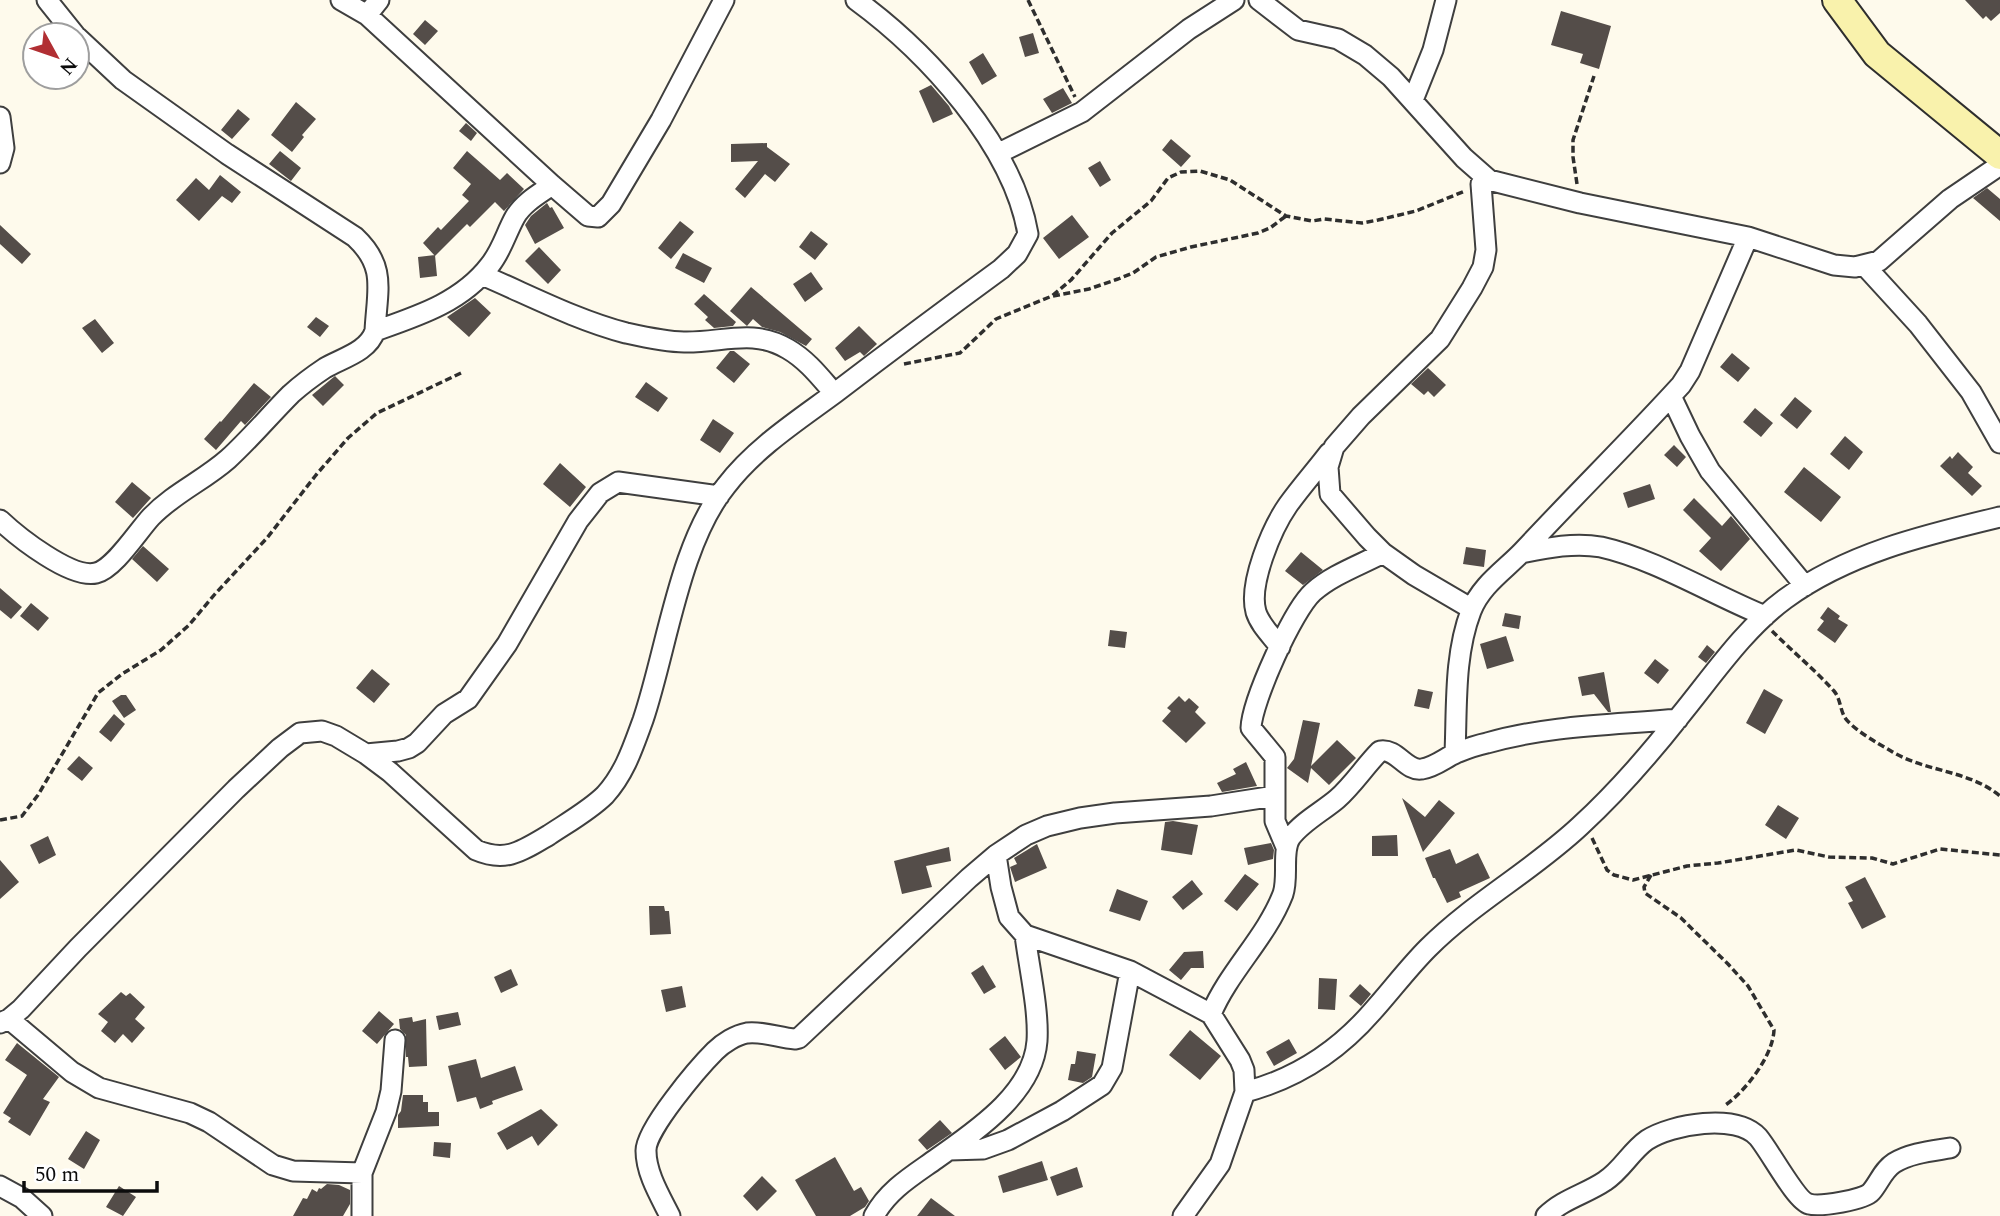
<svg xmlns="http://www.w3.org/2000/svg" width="2000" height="1216" viewBox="0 0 2000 1216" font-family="Spectral,serif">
<rect width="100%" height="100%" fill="#fefaec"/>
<path fill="#544d49" d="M1965,0H2000V13L1991,21L1986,16L1983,19Z
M1561,11L1611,26L1599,69L1580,63L1583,54L1551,45Z
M425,20L438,31L425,45L413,34Z
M1033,33L1039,53L1025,57L1019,37Z
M983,53L997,76L982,85L969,62Z
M931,85L949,106L953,114L933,123L919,91Z
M1063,88L1072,103L1052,113L1043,99Z
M296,102L316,119L302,135L304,137L292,152L271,135Z
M238,109L250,119L232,139L221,130Z
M466,123L477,133L471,141L459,131Z
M1171,139L1191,156L1181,167L1162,150Z
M767,143V147L790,164L775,182L765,174L745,198L735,189L758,161L731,162V144Z
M280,151L301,168L291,181L269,164Z
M467,151L500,180L507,173L524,189L504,211L495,202L470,227L467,224L435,256L423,243L438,227L441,230L469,201L462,195L471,184L453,168Z
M1100,161L1111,180L1100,187L1088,168Z
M220,175L241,192L232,203L222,196L199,221L176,200L196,178L209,190Z
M1987,188L2000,199V221L1973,198Z
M547,203L550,208L552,207L564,228L535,244L525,225L531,216Z
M1072,215L1089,237L1059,259L1043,238Z
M680,221L694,232L671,259L658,248Z
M0,225L31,254L22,264L0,244Z
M811,231L828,244L815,260L799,247Z
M539,247L561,270L548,284L525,261Z
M683,253L712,268L704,283L675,268Z
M435,255L437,276L420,278L418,257Z
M811,272L823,289L805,302L793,284Z
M751,287L812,339L806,346L780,332L762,327L753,319L747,326L730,311Z
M704,294L736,322L733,326L714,328L705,320L708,317L694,304Z
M475,298L491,313L469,337L447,317Z
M316,317L329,326L320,337L307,327Z
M95,319L114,343L102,353L82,328Z
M859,326L877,344L864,356L860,352L845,361L835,348Z
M730,351H734L750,364L734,383L716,368Z
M1732,353L1750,368L1738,382L1720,367Z
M1428,368L1446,385L1434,397L1428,391L1424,395L1411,384Z
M335,376L344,385L323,406L312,395Z
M646,382L668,398L658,412L635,397Z
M254,383L271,397L245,425L241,421L216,450L204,439L220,421L221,422Z
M1795,397L1812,411L1797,429L1780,415Z
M1755,408L1773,423L1761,437L1743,422Z
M713,419L734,433L720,453L700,440Z
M1845,436L1863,452L1849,470L1830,454Z
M1674,445L1686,457L1677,467L1664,455Z
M1958,452L1973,467L1968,473L1982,486L1972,496L1940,466L1950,456L1952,459Z
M560,463L586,487L570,507L543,484Z
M1804,467L1841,497L1821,522L1784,492Z
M132,482L151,498L133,518L115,502Z
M1650,484L1655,499L1628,508L1623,493Z
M1694,498L1722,526L1731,516L1750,539L1721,571L1699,551L1711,538L1683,510Z
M143,546L169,569L157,582L132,559Z
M1466,547L1486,550L1484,567L1463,564Z
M1301,552L1323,570L1303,585L1285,571Z
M0,588L22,607L11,619L0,610Z
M31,603L49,618L38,631L20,616Z
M1828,607L1840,616L1838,619L1848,625L1835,643L1817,630L1824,621L1820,618Z
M1505,613L1521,616L1519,629L1502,626Z
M1110,630L1127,632L1125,648L1108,646Z
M1506,636L1514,661L1487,669L1480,644Z
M1707,645L1715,652L1706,663L1698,657Z
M1655,659L1669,670L1658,684L1644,673Z
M372,669L390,684L374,703L356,688Z
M1604,672L1611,712H1608L1594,694L1582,696L1578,677Z
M1418,689L1433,692L1429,709L1414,706Z
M1764,689L1783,700L1765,734L1746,723Z
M121,695H126L136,710L124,718L112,701Z
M1179,696L1185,702L1189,698L1199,707L1195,712L1206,723L1186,743L1162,721L1171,711L1167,708Z
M114,714L125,724L111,742L99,732Z
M1303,720L1320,723L1311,766L1337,740L1356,758L1329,785L1311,768L1308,783L1287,768L1294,759Z
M79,756L93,768L82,781L67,769Z
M1246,762L1257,786L1222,792L1217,783L1236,774L1233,769Z
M1402,798L1425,817L1439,800L1455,813L1423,852Z
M1778,805L1799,818L1786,839L1765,825Z
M1173,821L1198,825L1192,855L1161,850L1165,822Z
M1397,835L1398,856H1372V836Z
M48,836L56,855L39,864L30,845Z
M1271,843L1274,850L1273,859L1248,865L1244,848Z
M1037,844L1047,868L1015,882L1010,867L1017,864L1014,858Z
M949,847L951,861L926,866L932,887L902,894L894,861Z
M1450,849L1456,864L1478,853L1490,878L1459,892L1461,897L1447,903L1435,878H1433L1425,858Z
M0,860L19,882L0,899Z
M1245,874L1259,884L1237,911L1224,901Z
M1865,877L1886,917L1862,929L1848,903L1853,901L1845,887Z
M1192,880L1203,894L1183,910L1172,897Z
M1117,889L1148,901L1140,921L1109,911Z
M649,906H664L665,911H669L671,934L650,935Z
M1203,951L1204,968H1191L1181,980L1169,970L1184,952Z
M983,965L996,987L984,994L971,973Z
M511,969L518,985L501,993L494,977Z
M1319,978L1337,979L1335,1010L1318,1009Z
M1360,984L1371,994L1361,1006L1349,996Z
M682,986L686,1007L666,1012L661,990Z
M121,992L126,996L130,993L145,1007L135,1019L145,1028L132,1043L123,1034L115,1043L101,1031L108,1022L98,1014Z
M379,1011L394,1024L377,1044L362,1031Z
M458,1012L461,1025L439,1030L436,1016Z
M412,1017L413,1022L426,1019L427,1066L409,1067L408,1057H406V1035L400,1029L399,1019Z
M1190,1030L1221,1056L1200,1080L1169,1055Z
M1005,1036L1021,1057L1005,1070L989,1049Z
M1289,1039L1297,1053L1274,1066L1266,1052Z
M17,1043L59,1077L43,1099L50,1102L30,1136L8,1122L11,1118L3,1113L27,1075L5,1060Z
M1077,1051L1096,1054L1092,1077L1083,1083L1068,1080L1071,1064H1075Z
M476,1059L481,1078L515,1066L523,1090L492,1101L493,1104L480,1109L476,1097L457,1102L448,1066Z
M403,1095H423V1102H428V1112H439V1126L398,1128V1115L401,1111Z
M541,1109L558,1125L538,1146L532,1136L507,1150L497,1133Z
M940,1120L952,1133L927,1150L918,1140Z
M86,1131L100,1140L84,1169L68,1159Z
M434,1142L451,1143L450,1158L433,1156Z
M835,1157L854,1191L861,1187L869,1201L865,1207L850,1216H816L795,1180Z
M1042,1161L1048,1180L1003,1193L998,1176Z
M1077,1167L1083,1187L1057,1196L1050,1177Z
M762,1176L777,1191L757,1211L743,1196Z
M327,1184L339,1185L350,1190V1204L343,1216H293L303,1198L307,1199L312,1189L317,1192L319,1188L321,1189Z
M119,1186L136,1197L123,1216L106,1207Z
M931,1198L955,1216H917Z"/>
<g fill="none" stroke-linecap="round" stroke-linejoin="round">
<defs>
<path id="street" d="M47,0L75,35
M341,0L367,15L552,185L588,216L598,217L611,204L661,120L724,0
M1259,0L1298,30L1338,39L1365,55L1391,77L1464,158L1489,180L1580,203L1748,237L1834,265L1855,267L1879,261L1950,199L2000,165
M367,15L379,0
M1413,100L1433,50L1446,0
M0,117L4,148L0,163
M999,153L1082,112L1189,29L1234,0
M1865,266L1918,324L1971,392L2000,443
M482,275C529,295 576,320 626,333C644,337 666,342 684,342C722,343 753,328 788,349C807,360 820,377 834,393
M375,331C418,316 462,302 490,265C502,250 506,233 515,217C523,203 539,194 552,185
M1671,396L1690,436L1710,471L1805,586
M0,520C18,537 71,579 96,573C114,569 138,531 151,517C174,493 203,481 228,459C250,439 270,415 291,394C301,385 313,376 325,368C342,358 368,352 375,331C377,290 387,267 355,237L227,154L123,80L77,37
M1521,553C1546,548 1574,542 1601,547C1655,559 1713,595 1765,616
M1472,609L1414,575L1383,553L1367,537L1330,494L1328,467L1334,447L1361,416L1440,339L1472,288L1483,267L1486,250L1481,184
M1280,647C1272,636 1260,625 1256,612C1248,584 1272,528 1288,505C1301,487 1316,470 1329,453
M1455,753C1457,707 1454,655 1471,611C1481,585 1505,570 1523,551C1575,495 1630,441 1681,385L1690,371L1748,237
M366,754L398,751L409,748L417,743L444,714L468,699L507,644L578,521L600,493L618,482L719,496
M1286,847L1275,821V757L1251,728C1252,701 1293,610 1313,592C1332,575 1360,565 1383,553
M996,855L1001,887L1009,917L1025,935L1130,971L1211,1014
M9,1019L72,1072L99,1088L190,1113L209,1122L273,1165L293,1171L362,1173
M0,1023L9,1019L21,1009L78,948L236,789L280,748L300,733L322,731L336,736L366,754L390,772L476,850C506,863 522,851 549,835C567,823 590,810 605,795C625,773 633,747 643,720C667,649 679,544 726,486C755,448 797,421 835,393C890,351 945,310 1001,269L1017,254L1028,234C1013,145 927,52 856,0
M1245,1092C1295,1079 1338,1051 1372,1012C1391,991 1408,968 1428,948C1474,902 1532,871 1580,826C1616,793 1649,755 1679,717C1712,677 1743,630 1785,599C1848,553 1925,535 2000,517
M949,1150L983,1149L1008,1140L1062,1111L1102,1085L1112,1068L1130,971
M0,1186L22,1198L42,1216
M362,1216V1173L386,1112L391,1091L395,1040
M670,1216C660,1196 646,1173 646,1151C645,1130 699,1067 715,1051C723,1043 736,1035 747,1033C763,1031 780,1038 795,1039L799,1038L969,878L996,855L1026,835L1047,826L1080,818L1115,813L1211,806L1274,796
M874,1216C888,1190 912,1176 936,1159C974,1132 1033,1094 1037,1041C1039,1010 1029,967 1025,935
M1183,1216L1220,1164L1245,1092L1244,1070L1240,1060L1211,1014C1229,971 1266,938 1283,894C1289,876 1281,850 1291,837C1302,822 1323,811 1337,799C1353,785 1365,766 1380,751C1397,748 1406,772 1422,769C1435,767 1445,758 1456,753C1466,749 1477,745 1487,743C1550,725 1614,725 1678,719
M1546,1216C1563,1199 1586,1194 1605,1181C1622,1170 1631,1151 1647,1140C1672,1124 1736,1113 1758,1137C1770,1151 1796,1201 1809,1204C1820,1207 1864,1200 1871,1192C1879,1183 1883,1170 1894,1163C1910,1153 1932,1151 1950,1148"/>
<path id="secondary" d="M1837,0L1877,54L2000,155"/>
</defs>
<use href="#street" stroke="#3f3f3f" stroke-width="23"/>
<use href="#secondary" stroke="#2e2e2e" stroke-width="32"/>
<path stroke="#2e2e2e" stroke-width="3.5" stroke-dasharray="7 3.5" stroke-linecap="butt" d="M1028,0L1075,97
M1577,184L1573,157V140L1594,76
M1053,296L1089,289L1118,279L1133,273L1156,257L1191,247L1258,233L1270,228L1286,216
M904,364L960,353L996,319L1052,296L1071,280L1112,233L1151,201L1168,178L1181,172L1200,171L1230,180L1286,216L1312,221L1324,219L1362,223L1378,220L1416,211L1465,191
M1772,631C1792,651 1815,670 1834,691C1840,698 1840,708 1844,716C1850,728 1879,744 1891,751C1925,772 1969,770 2000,796
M0,820L22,816L38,795L98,693L122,674L161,650L189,625L215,594L267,538L316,475L348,438L377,413L461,373
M1592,838L1607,870L1614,875L1633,880L1687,866L1718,863L1796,850L1829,857L1872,858L1893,864L1940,849L2000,855
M1651,875L1644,887L1645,893L1681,918L1728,964L1748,986L1774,1030C1773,1056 1745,1092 1724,1106"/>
<use href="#street" stroke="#fff" stroke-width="19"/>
<use href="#secondary" stroke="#f9f2ac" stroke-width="28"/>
</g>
<g transform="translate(56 56) rotate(130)"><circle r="33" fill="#ffffff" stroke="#9e9e9e" stroke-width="2"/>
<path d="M0-5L12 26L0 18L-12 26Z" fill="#b12f33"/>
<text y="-10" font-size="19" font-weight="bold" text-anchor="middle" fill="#0c0c0c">N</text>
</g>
<path d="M24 1181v10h133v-10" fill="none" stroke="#0c0c0c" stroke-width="3.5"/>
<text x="35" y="1181" font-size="21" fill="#0c0c0c" stroke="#ffffff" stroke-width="5" paint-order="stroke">50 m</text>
</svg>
